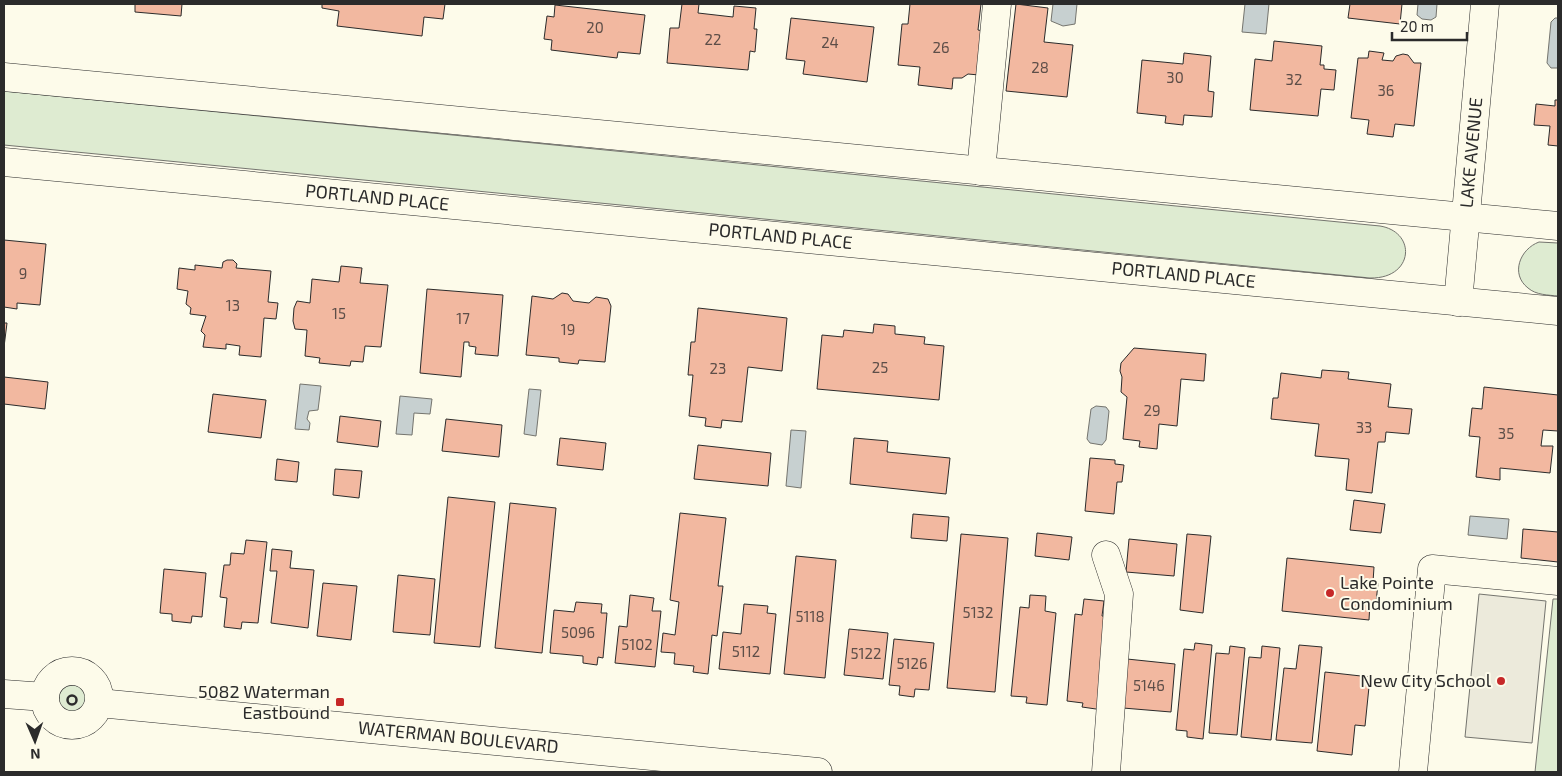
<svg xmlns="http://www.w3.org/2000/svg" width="1562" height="776" viewBox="0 0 1562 776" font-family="'Exo 2',sans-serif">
<rect width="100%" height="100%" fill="#fdfbea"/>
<path fill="#deebd1" stroke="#74746e" d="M4,91L1380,226C1417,232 1414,279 1370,278L4,145Z
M1539,242L1558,243V296C1548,295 1536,295 1528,288C1510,274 1520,249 1539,242Z
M1553,599H1558V772H1535Z
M58 700a15 15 0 1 1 30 0a15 15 0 1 1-30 0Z"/>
<path fill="#eceadb" stroke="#74746e" d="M1479,594L1546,601L1532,743L1465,737Z"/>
<path fill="#c7d0d0" stroke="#74746e" d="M1053,4H1077L1075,24L1063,26L1051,21Z
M1245,4H1269L1266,34L1242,32Z
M1418,4H1437L1436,17L1431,20L1422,19L1417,15Z
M1555,18H1558V68H1551L1547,63L1551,22Z
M300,384L321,386L318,410L309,411L307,419L310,423L309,430L295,429Z
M529,389L541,390L536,436L524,434Z
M400,396L432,399L430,414L414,413L412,435L396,434Z
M1096,406L1106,407L1109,411L1106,440L1102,445L1090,443L1087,439L1091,409Z
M791,430L806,431L801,488L786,486Z
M1470,516L1509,519L1507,539L1468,535Z"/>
<path fill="#f2b8a0" stroke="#2b2b2b" d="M135,4H182L181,16L135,12Z
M322,4H445L443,19L424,17L422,36L337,26L339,11L322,8Z
M682,4H699L698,13L733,17L734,6L756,8L754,29H757L755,52L750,51L748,70L667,63L670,28H679Z
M910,4H981L978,30L984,31L979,75L968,74L962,78H953L952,89L918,85L920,67L898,65L902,24H908Z
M1016,4L1048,8L1044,42L1073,45L1067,97L1006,91Z
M1350,4H1402L1400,24L1348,18Z
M555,5L645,15L640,54L618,52L617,58L551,50L552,40L544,39L547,16L554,17Z
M791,18L874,27L867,82L803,74L805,61L786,59Z
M1274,41L1322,46L1320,65H1324V69L1336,70L1334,90L1321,89L1318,116L1250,110L1255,59L1272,61Z
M1369,51L1384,53L1382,60L1393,61L1396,56L1403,54L1408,55L1414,63H1421L1414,126L1395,124L1393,137L1367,134L1369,120L1351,118L1358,58H1368Z
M1184,53L1211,56L1208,91L1214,92L1212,117L1184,115L1183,125L1165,123L1166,116L1137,113L1142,60L1183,64Z
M1555,100H1558V146L1548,145L1550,126L1534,125L1536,104L1555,106Z
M4,240L46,244L40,305L17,303V309L4,307Z
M227,260H233L237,264L236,268L271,271L268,302L278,303L276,319L264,318L261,357L239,355L240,346L226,344V349L203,347L205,335L201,331L206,316L190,314L191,308L186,304L188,291L177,289L179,268L195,270V265L222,268L223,262Z
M341,266L362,268L360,283L388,285L381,347L365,346L363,362L351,361L350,366L319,363L320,358L305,356L307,330L295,329L293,321L294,308L297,301L310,303L312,279L339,282Z
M427,289L503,295L498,356L475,354L476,347L469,346V342H464L461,377L420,373Z
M562,293L568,294L573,301L589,303L596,297L608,299L611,306L605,362L579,360L578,364L559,362V358L526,355L532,296L553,299Z
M698,308L787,318L782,371L748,367L742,422L722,420L721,428L705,426L706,418L689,416L693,375H688L691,342H695Z
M4,323H7L4,347Z
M874,324L895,326V334L925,337L924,344L944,346L939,400L817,389L822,335L843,337L844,330L873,333Z
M1134,348L1206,354L1204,381L1181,379L1177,426L1159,424L1157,449L1139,447L1140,441L1123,439L1127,397L1121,392L1122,377L1120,371L1121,363Z
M1322,370L1349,372L1348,379L1391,384L1388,407L1412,409L1409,434L1386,432L1385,442H1378L1372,493L1346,490L1349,459L1315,456L1319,424L1271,419L1273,398H1278L1281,373L1321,378Z
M4,377L48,382L45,409L4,404Z
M1484,387L1558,395V431L1543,430L1541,446H1553L1550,473L1500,468V480L1476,477L1480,437L1469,436L1472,408L1482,409Z
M213,394L266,400L261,438L208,432Z
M340,416L381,421L378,447L337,442Z
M446,419L502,425L499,457L442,451Z
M560,438L606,443L603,470L557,465Z
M854,438L888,441L887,452L950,458L946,494L850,484Z
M698,445L771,453L768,486L694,479Z
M1090,458L1115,460V464L1124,465L1122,482H1117L1114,514L1085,511Z
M277,459L299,462L297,482L275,480Z
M335,469L362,471L359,498L333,495Z
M448,497L495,502L480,647L434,643Z
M1354,500L1385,504L1381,533L1350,530Z
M510,503L556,508L542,653L495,648Z
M680,513L726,518L718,586H723L717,636L712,635L708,674L693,672L694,666L674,664L675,653L661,652L663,633L675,635L679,602L670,600Z
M913,514L949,517L947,541L911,538Z
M1523,529L1558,532V562L1521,558Z
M1037,533L1072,537L1069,560L1035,556Z
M961,534L1008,538L995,692L947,688Z
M1187,534L1211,536L1203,613L1180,610Z
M1129,539L1177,544L1174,576L1126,572Z
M246,540L267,542L258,623L242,622L241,629L224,627L227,598L220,597L224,565H230L231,553L244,554Z
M272,549L292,551L290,568L314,570L308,628L271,623L277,571H270Z
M796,556L836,560L825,678L784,674Z
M1287,558L1374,567L1373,582L1378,583L1376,603H1370L1369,620L1282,611Z
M164,569L206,573L202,617L192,616L191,623L172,621V614L160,613Z
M398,575L435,579L430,635L393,632Z
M323,583L357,586L351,640L317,636Z
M630,595L654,598L652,611H661L655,667L615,663L619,626L627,627Z
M1030,595L1046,596L1045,611L1056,613L1047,705L1026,703L1027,697L1011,696L1020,607L1029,608Z
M1084,599L1104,601L1102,616L1112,617L1103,710L1082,707L1083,703L1067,701L1075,614L1082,615Z
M576,602L602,604L601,613H607L603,658L598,657L597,665L583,663V656L550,653L554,610L574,612Z
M744,604L768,606L767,613L776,614L770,674L719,669L723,632L741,634Z
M849,629L888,633L883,679L844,675Z
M894,639L934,643L929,690L915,689L914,697L899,695L900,686L889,685Z
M1195,643L1212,645L1203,739L1187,737V731L1176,730L1184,649L1194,650Z
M1299,645L1322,647L1312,743L1276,740L1284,668L1296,669Z
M1230,646L1245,648L1237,735L1209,733L1216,653L1229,654Z
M1262,646L1280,648L1271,740L1241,737L1249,657L1261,658Z
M1127,659L1175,664L1171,712L1123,708Z
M1325,672L1370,677L1365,726L1355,725L1352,755L1317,751Z"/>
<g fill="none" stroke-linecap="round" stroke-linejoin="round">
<defs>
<g id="minor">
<path d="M4,77L1558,226"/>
<path id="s1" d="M4,162L1558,311"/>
<path d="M981,171L997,4"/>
<path id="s2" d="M1458,302L1485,4"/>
<path d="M1106,555L1119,594L1106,772"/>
<circle cx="72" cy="698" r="27"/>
<path d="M4,694L45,697"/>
<path id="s3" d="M99,703L818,772"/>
<path d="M1413,772L1432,569L1558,581"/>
</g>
</defs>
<use href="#minor" stroke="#2b2b2b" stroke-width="29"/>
<use href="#minor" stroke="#fdfbea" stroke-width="28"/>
<path stroke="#2b2b2b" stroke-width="2.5" d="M67.5 700a4.5 4.5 0 1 1 9 0a4.5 4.5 0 1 1-9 0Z"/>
</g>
<g fill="#c62828" stroke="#fdfbea" stroke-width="2">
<circle cx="1330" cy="593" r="5"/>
<circle cx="1501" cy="681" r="5"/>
<rect x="335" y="697" width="10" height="10" rx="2.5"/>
</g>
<g text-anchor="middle" stroke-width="4" stroke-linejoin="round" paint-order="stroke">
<g font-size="15" fill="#5d4e48">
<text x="595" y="33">20</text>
<text x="713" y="45">22</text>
<text x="830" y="48">24</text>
<text x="941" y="53">26</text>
<text x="1040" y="73">28</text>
<text x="1175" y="83">30</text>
<text x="1294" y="85">32</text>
<text x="1386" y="96">36</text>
<text x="23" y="279">9</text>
<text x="233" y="311">13</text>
<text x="339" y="319">15</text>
<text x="463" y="324">17</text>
<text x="568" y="335">19</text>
<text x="880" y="373">25</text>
<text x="718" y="374">23</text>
<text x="1152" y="416">29</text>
<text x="1364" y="433">33</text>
<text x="1506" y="439">35</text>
<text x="978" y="618">5132</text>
<text x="810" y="622">5118</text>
<text x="578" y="638">5096</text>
<text x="637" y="650">5102</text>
<text x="746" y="657">5112</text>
<text x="866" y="659">5122</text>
<text x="912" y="669">5126</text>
<text x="1149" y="691">5146</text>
</g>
<g font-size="18" fill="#2b2b2b" stroke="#fdfbea">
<text dy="6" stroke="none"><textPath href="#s2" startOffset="150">LAKE AVENUE</textPath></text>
<text dy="6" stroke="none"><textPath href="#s1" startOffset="375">PORTLAND PLACE</textPath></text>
<text dy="6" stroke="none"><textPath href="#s1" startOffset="780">PORTLAND PLACE</textPath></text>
<text dy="6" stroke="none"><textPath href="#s1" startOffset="1185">PORTLAND PLACE</textPath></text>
<text dy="6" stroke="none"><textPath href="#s3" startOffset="361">WATERMAN BOULEVARD</textPath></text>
</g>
<g font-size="18" fill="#2b2b2b" stroke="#fdfbea" text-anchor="end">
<text x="1340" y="589" text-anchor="start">Lake Pointe<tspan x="1340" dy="21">Condominium</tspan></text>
<text x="1491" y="687">New City School</text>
<text x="330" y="698">5082 Waterman<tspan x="330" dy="21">Eastbound</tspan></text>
</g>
</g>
<rect width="1562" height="776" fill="none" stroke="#2b2b2b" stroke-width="10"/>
<g transform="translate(35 741) rotate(178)" stroke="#fdfbea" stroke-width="4" paint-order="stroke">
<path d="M0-4L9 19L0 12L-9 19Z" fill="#2b2b2b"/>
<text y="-8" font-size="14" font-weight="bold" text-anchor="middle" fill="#2b2b2b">N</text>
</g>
<path d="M1392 32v8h75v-8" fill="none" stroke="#2b2b2b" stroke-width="2.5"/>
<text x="1400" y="32" font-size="15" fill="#2b2b2b" stroke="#fdfbea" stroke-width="4" paint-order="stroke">20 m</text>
</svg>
